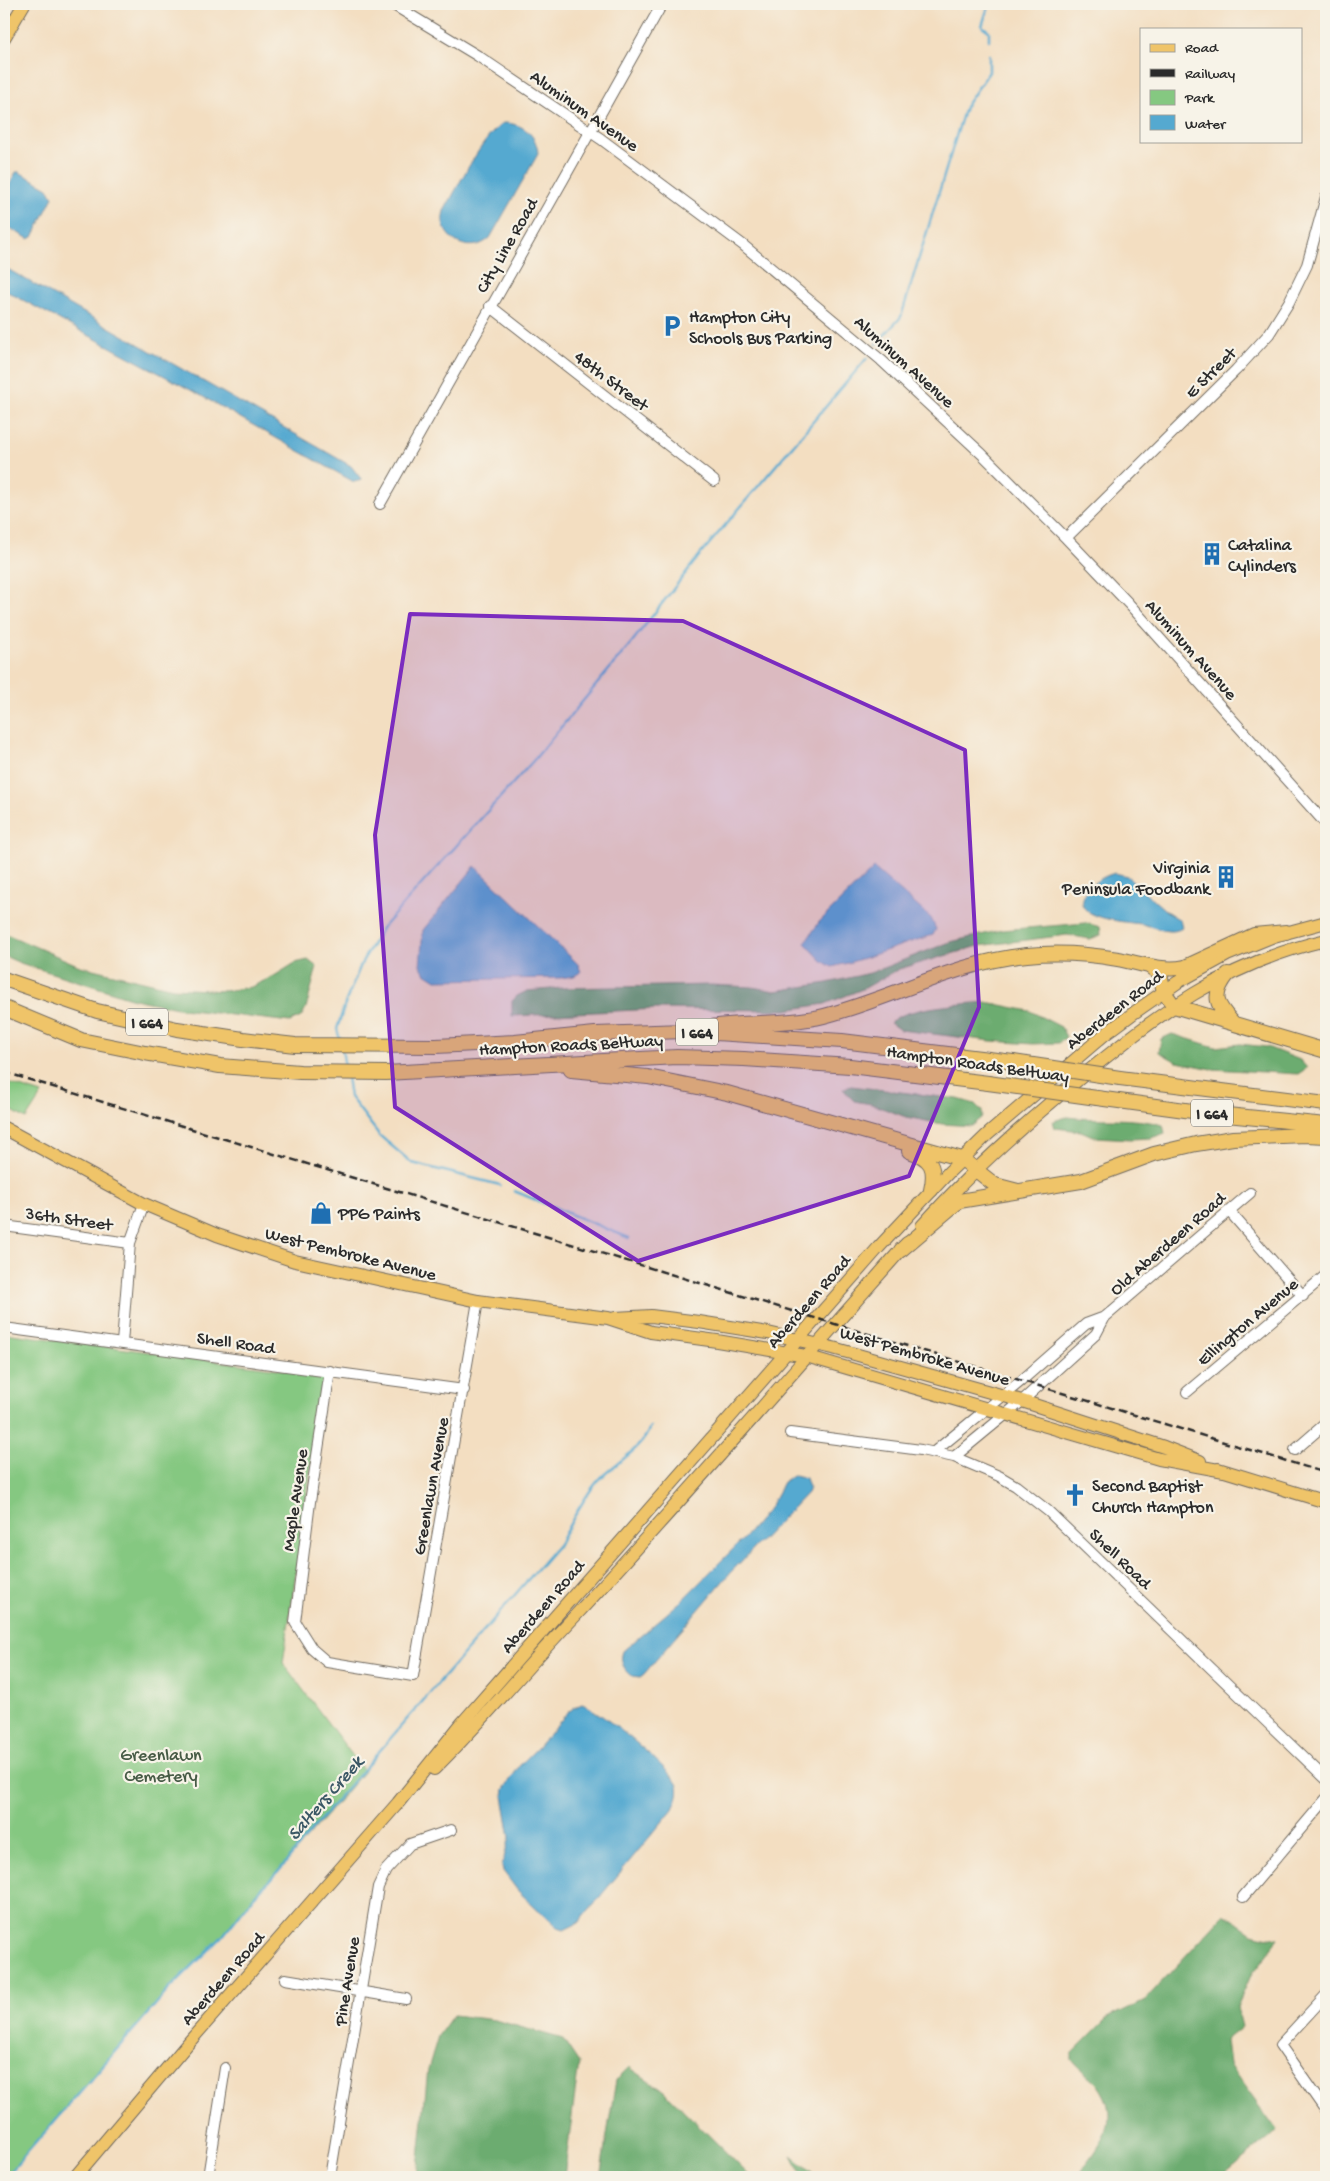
<svg xmlns="http://www.w3.org/2000/svg" width="1330" height="2181" viewBox="0 0 1330 2181" font-family="'Gochi Hand',sans-serif">
<rect width="100%" height="100%" fill="#f7f3e8"/>
<filter id="ink" filterUnits="userSpaceOnUse"><feTurbulence type="fractalNoise" baseFrequency=".02" numOctaves="2"/><feDisplacementMap in="SourceGraphic" scale="10" xChannelSelector="R" yChannelSelector="G"/><feConvolveMatrix kernelMatrix="1 2 1 2 8 2 1 2 1" color-interpolation-filters="sRGB"/></filter>
<filter id="wash" filterUnits="userSpaceOnUse"><feTurbulence type="fractalNoise" baseFrequency=".0096" numOctaves="4" result="noise"/><feDisplacementMap in="SourceGraphic" scale="20" xChannelSelector="R" yChannelSelector="G"/><feGaussianBlur stdDeviation="1.12" result="paint"/><feColorMatrix in="noise" values="0 0 0 0 0 0 0 0 0 0 0 0 0 0 0 0 0 1.4 0 .05"/><feComposite in="paint" operator="in"/></filter>
<g filter="url(#wash)">
<rect width="100%" height="100%" fill="#f3dec1"/>
<path fill="#85c881" stroke="#587a56" d="M4,1082L42,1094L26,1119L4,1106Z
M4,1333L324,1375L283,1663L364,1771L279,1871L254,1896L222,1937L170,1988L6,2177H4Z"/>
<path fill="#6cac6f" stroke="#4c6c4d" d="M1086,923L1100,927L1101,935L1090,939L1067,935L979,946L899,969L865,988L825,1004L786,1010L657,1009L512,1016V1001L517,996L527,991L563,988L711,985L752,987L775,991L827,983L870,973L950,942L1002,930Z
M4,933L80,966L173,988L224,991L251,987L274,976L295,963L308,960L317,967L306,1008L301,1017L290,1022L182,1009L134,999L20,963L4,956Z
M986,1002L1030,1011L1061,1027L1066,1037L1059,1043L1033,1044L991,1041L900,1030L890,1023C902,1007 965,1004 986,1002Z
M1172,1034L1215,1047L1240,1044L1267,1047L1300,1060L1307,1068L1298,1074L1212,1069L1177,1062L1159,1052L1161,1039Z
M851,1086L958,1099L975,1104L982,1111V1117L971,1126L942,1124L906,1117L871,1104L854,1101L843,1089Z
M1067,1117C1099,1121 1132,1116 1163,1125L1165,1133L1151,1138L1131,1139L1095,1137L1081,1131L1055,1128L1053,1121Z
M1224,1914L1252,1933L1279,1939L1252,1973L1237,2007L1242,2027L1226,2040L1229,2065L1277,2131L1221,2177H1076C1098,2149 1125,2120 1097,2084C1090,2076 1079,2069 1072,2060V2053L1106,2019L1145,2000Z
M453,2015L495,2020L563,2039L579,2063L564,2177H417L428,2069L438,2036Z
M629,2067L664,2091L751,2177H600L616,2080Z
M792,2156L818,2177H803Z"/>
<path fill="#55a9d0" stroke="#406a7e" d="M503,123C522,123 537,134 538,154L490,238C470,257 436,238 444,211C458,187 481,138 503,123Z
M16,172H19L48,188L53,197L33,237L29,239L4,225V190L9,186Z
M4,267L351,466L362,480L354,482L198,394L4,290Z
M475,866L578,964L581,972L574,976L561,978L436,980L425,973L420,965L423,930Z
M874,868L931,918L936,929L933,935C899,945 867,959 832,967L822,961L805,943L819,922Z
M1115,873L1127,876L1166,911L1180,920L1182,928C1170,936 1153,926 1141,924C1128,922 1065,919 1086,891C1093,882 1104,876 1115,873Z
M794,1475L806,1478L809,1488L807,1493L730,1573L644,1674L640,1677L632,1676C624,1669 619,1662 623,1651L679,1603L745,1537L770,1507L783,1482Z
M582,1704C598,1709 675,1772 678,1786C680,1794 676,1802 673,1809L578,1923L564,1930L558,1928L518,1891L503,1871L502,1864L510,1837L503,1796L504,1789L520,1765L538,1747L568,1712L575,1707Z"/>
<g fill="none" stroke-linecap="round" stroke-linejoin="round">
<path stroke="#55a9d0" stroke-width="2.5" d="M989,4L982,26L989,31V40
M876,344L901,317L965,107L989,72V55
M340,1040L337,1029L346,1001L363,960L383,927L533,761L632,642L699,556L867,358
M342,1050L345,1067
M347,1077L350,1097L380,1136L412,1163L500,1185
M514,1191L629,1238
M6,2177L170,1988L222,1937L254,1896L279,1871L330,1808L559,1544C571,1523 581,1501 597,1482C613,1463 642,1451 650,1427"/>
</g>
</g>
<g filter="url(#ink)">
<g fill="none" stroke-linecap="round" stroke-linejoin="round">
<defs>
<path id="minor" d="M392,4L478,56L601,139L743,245L881,360L982,454L1066,538L1129,604L1326,824
M490,306L714,481
M380,504C473,336 569,171 662,4
M1066,538L1236,370L1269,334L1289,302L1307,265L1326,197
M1229,1211L1303,1296
M4,1226L130,1243
M4,1328L464,1390
M122,1343L130,1243L144,1204
M330,1371L310,1502L295,1622L312,1649L327,1662L413,1676L478,1301
M1187,1392L1326,1275
M790,1433L921,1450L954,1457L999,1476L1016,1486L1048,1511L1326,1779
M1295,1450L1326,1423
M934,1452L1021,1381L1086,1324L1105,1317L1250,1193
M954,1457L1022,1401L1096,1334L1105,1317
M1243,1897L1326,1799
M285,1979L406,1999
M1326,1995L1280,2045L1326,2111
M208,2177L225,2068
M330,2177L378,1887L386,1870L410,1844L451,1830"/>
<path id="major" d="M4,38L24,4
M4,1128L144,1204L217,1235L295,1261L478,1301L608,1318L651,1332L717,1341L806,1356L1159,1459L1224,1471
M922,1226C970,1172 1024,1124 1080,1078C1160,1013 1223,964 1326,940
M615,1318L651,1316L699,1322L768,1333L833,1348L1022,1401L1164,1447L1200,1461
M1218,1469L1326,1502
M434,1769C484,1720 527,1666 575,1616C688,1494 797,1367 907,1243
M75,2177L190,2041L398,1803L463,1722L879,1247L949,1172L987,1135L1104,1035L1135,1012L1178,982L1227,955L1274,936L1326,922"/>
<path id="highway" d="M1149,966L1160,974L1164,992L1174,1006L1326,1051
M1228,974C1210,997 1217,1005 1234,1024
M4,979L97,1011L177,1029L243,1039L295,1045L436,1046L515,1042L595,1034L684,1031L842,1041L1013,1062
M4,1008L81,1040L145,1053L220,1066L300,1072L386,1073L677,1057L744,1059L850,1066L988,1083
M711,1027C749,1021 787,1025 824,1016C893,998 956,962 1027,955C1056,952 1089,954 1118,959C1139,963 1163,972 1185,967L1254,935L1286,932
M571,1070L648,1077L727,1093L962,1159L995,1185L1018,1191
M1120,1078L1326,1104
M1097,1098L1207,1113L1326,1125
M909,1151C932,1158 936,1168 931,1190
M901,1250L959,1201L1081,1181L1154,1154L1196,1144L1233,1138L1306,1135L1326,1136"/>
</defs>
<use href="#minor" stroke="#716a60" stroke-width="12"/>
<use href="#major" stroke="#716a60" stroke-width="14"/>
<use href="#highway" stroke="#716a60" stroke-width="16"/>
<use href="#minor" stroke="#fff" stroke-width="10"/>
<use href="#major" stroke="#efc469" stroke-width="12"/>
<use href="#highway" stroke="#efc469" stroke-width="14"/>
<path stroke="#2b2b2b" stroke-width="2.5" stroke-dasharray="8 4" stroke-linecap="butt" d="M4,1072L1326,1473"/>
<defs>
<path id="highway-bridge" d="M1013,1062L1120,1078
M988,1083L1097,1098"/>
</defs>
<use href="#highway-bridge" stroke="#716a60" stroke-width="16" stroke-linecap="butt"/>
<use href="#highway-bridge" stroke="#efc469" stroke-width="14"/>
</g>
</g>
<path fill="#7b2cbf" fill-opacity="0.2" stroke="#7b2cbf" stroke-width="4" stroke-linejoin="round" d="M410,614L683,621L965,750L979,1007L909,1176L638,1261L395,1107L375,835Z"/>
<defs>
<symbol id="parking-bare" viewBox="-9 -9 18 18"><path d="M-3.5-5.5H1a3.5 3.5 0 0 1 0 7H-1V5.5H-3.5ZM-1-3.4V-.6H.8a1.4 1.4 0 0 0 0-2.8Z" fill="#1f6fb2" stroke="#f7f3e8" stroke-width="2.5" paint-order="stroke"/></symbol>
<symbol id="building-bare" viewBox="-9 -9 18 18"><path d="M-4-6H4V6H1V3H-1V6H-4ZM-2.5-4.3h1.7v1.8h-1.7ZM.8-4.3h1.7v1.8H.8ZM-2.5-1h1.7V.8h-1.7ZM.8-1h1.7V.8H.8Z" fill="#1f6fb2" stroke="#f7f3e8" stroke-width="2.5" paint-order="stroke"/></symbol>
<symbol id="shop-bare" viewBox="-9 -9 18 18"><path d="M-5-2.5h2.3a2.7 3.5 0 0 1 5.4 0H5L5.5 6h-11ZM-1.5-2.5h3a1.5 2.3 0 0 0-3 0Z" fill="#1f6fb2" stroke="#f7f3e8" stroke-width="2.5" paint-order="stroke"/></symbol>
<symbol id="church-bare" viewBox="-9 -9 18 18"><path d="M-1.2-6h2.4v3.5h3.3v2.4h-3.3V6h-2.4V-.1h-3.3v-2.4h3.3Z" fill="#1f6fb2" stroke="#f7f3e8" stroke-width="2.5" paint-order="stroke"/></symbol>
</defs>
<g fill-rule="evenodd">
<use href="#parking-bare" x="656" y="310" width="32" height="32"/>
<use href="#building-bare" x="1196" y="538" width="32" height="32"/>
<use href="#building-bare" x="1210" y="861" width="32" height="32"/>
<use href="#shop-bare" x="305" y="1197" width="32" height="32"/>
<use href="#church-bare" x="1059" y="1479" width="32" height="32"/>
</g>
<g text-anchor="middle" stroke-width="4.5" stroke-linejoin="round" paint-order="stroke">
<g fill="#f7f3e8" stroke="#686764" stroke-width="1">
<rect x="126" y="1008.5" width="42" height="27" rx="4"/>
<rect x="676" y="1018.5" width="42" height="27" rx="4"/>
<rect x="1191" y="1099.5" width="42" height="27" rx="4"/>
</g>
<g font-size="16" font-weight="bold" fill="#2b2b2b">
<text x="147" y="1028">I 664</text>
<text x="697" y="1038">I 664</text>
<text x="1212" y="1119">I 664</text>
</g>
<g font-size="18" fill="#2b2b2b" stroke="#f7f3e8">
<text transform="translate(585 110) rotate(35)" y="6">Aluminum Avenue</text>
<text transform="translate(506 245) rotate(-60)" y="6">City Line Road</text>
<text transform="translate(905 361) rotate(42)" y="6">Aluminum Avenue</text>
<text transform="translate(1210 372) rotate(-45)" y="6">E Street</text>
<text transform="translate(612 380) rotate(37)" y="6">48th Street</text>
<text transform="translate(1192 649) rotate(48)" y="6">Aluminum Avenue</text>
<text transform="translate(1114 1009) rotate(-38)" y="6">Aberdeen Road</text>
<text transform="translate(571 1044) rotate(-3)" y="6">Hampton Roads Beltway</text>
<text transform="translate(978 1063) rotate(8)" y="6">Hampton Roads Beltway</text>
<text transform="translate(69 1218) rotate(8)" y="6">36th Street</text>
<text transform="translate(1167 1243) rotate(-41)" y="6">Old Aberdeen Road</text>
<text transform="translate(351 1253) rotate(14)" y="6">West Pembroke Avenue</text>
<text transform="translate(808 1301) rotate(-49)" y="6">Aberdeen Road</text>
<text transform="translate(1247 1321) rotate(-40)" y="6">Ellington Avenue</text>
<text transform="translate(236 1342) rotate(8)" y="6">Shell Road</text>
<text transform="translate(925 1355) rotate(16)" y="6">West Pembroke Avenue</text>
<text transform="translate(430 1486) rotate(-80)" y="6">Greenlawn Avenue</text>
<text transform="translate(294 1500) rotate(-82)" y="6">Maple Avenue</text>
<text transform="translate(1121 1558) rotate(44)" y="6">Shell Road</text>
<text transform="translate(542 1606) rotate(-49)" y="6">Aberdeen Road</text>
<text transform="translate(222 1978) rotate(-49)" y="6">Aberdeen Road</text>
<text transform="translate(346 1981) rotate(-81)" y="6">Pine Avenue</text>
</g>
<g font-size="18" fill="#2b2b2b" stroke="#f7f3e8" text-anchor="start">
<text x="689" y="322">Hampton City<tspan x="689" dy="21">Schools Bus Parking</tspan></text>
<text x="1228" y="550">Catalina<tspan x="1228" dy="21">Cylinders</tspan></text>
<text x="1210" y="873" text-anchor="end">Virginia<tspan x="1210" dy="21">Peninsula Foodbank</tspan></text>
<text x="338" y="1219">PPG Paints</text>
<text x="1092" y="1491">Second Baptist<tspan x="1092" dy="21">Church Hampton</tspan></text>
</g>
<g font-size="18" fill="#465a45" stroke="#f7f3e8">
<text x="161" y="1760">Greenlawn<tspan x="161" dy="21">Cemetery</tspan></text>
</g>
<g font-size="19" font-style="italic" fill="#3a5765" stroke="#f7f3e8">
<text transform="translate(324 1797) rotate(-49)" y="7">Salters Creek</text>
</g>
</g>
<rect width="1330" height="2181" fill="none" stroke="#f7f3e8" stroke-width="20"/>
<rect x="1140" y="28" width="162" height="115" fill="#f7f3e8" stroke="#a5a39c"/>
<rect x="1150" y="44" width="25" height="8" fill="#efc469" stroke="#a5a39c"/>
<text x="1185" y="52" font-size="15" fill="#2b2b2b">Road</text>
<rect x="1150" y="69" width="25" height="8" fill="#2b2b2b" stroke="#a5a39c"/>
<text x="1185" y="78" font-size="15" fill="#2b2b2b">Railway</text>
<rect x="1150" y="90" width="25" height="15" fill="#85c881" stroke="#a5a39c"/>
<text x="1185" y="102" font-size="15" fill="#2b2b2b">Park</text>
<rect x="1150" y="115" width="25" height="15" fill="#55a9d0" stroke="#a5a39c"/>
<text x="1185" y="128" font-size="15" fill="#2b2b2b">Water</text>
</svg>
